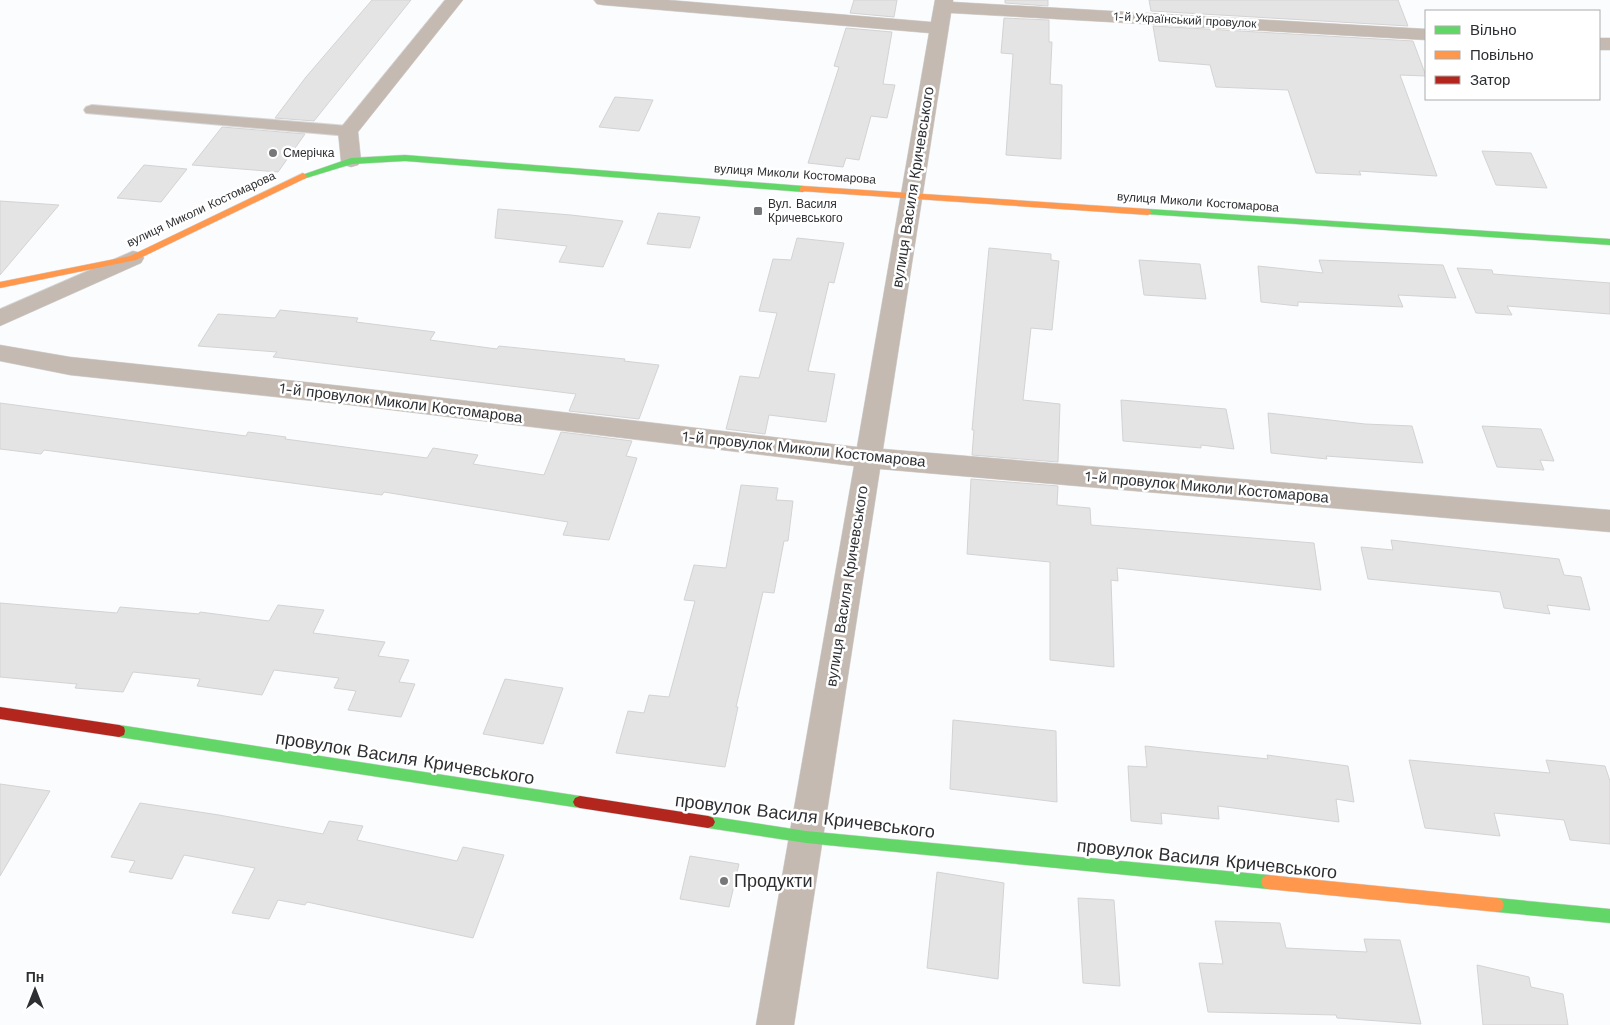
<svg xmlns="http://www.w3.org/2000/svg" width="1610" height="1025" viewBox="0 0 1610 1025" font-family="'Work Sans',sans-serif">
<rect width="100%" height="100%" fill="#fafcfe"/>
<path fill="#e5e4e4" stroke="#d4d3d3" d="M372,0H411L314,121L275,118L306,77Z
M854,0H897L894,17L850,13Z
M1005,0H1048V6L1005,3Z
M1149,0H1398L1408,26L1151,11Z
M1004,18L1049,20V42H1052L1050,84L1062,85L1061,159L1006,155L1013,54L1001,53Z
M1153,26L1413,41L1426,76L1400,75L1437,176L1359,171L1361,175L1316,173L1288,90L1216,87L1210,65L1159,61Z
M846,28L892,32L883,84L895,85L887,118L871,116L859,160L846,158L843,167L808,163L839,67L834,66Z
M615,97L653,100L639,131L599,127Z
M222,127L305,134L278,172L192,165Z
M1482,151L1531,153L1547,188L1496,185Z
M144,165L187,169L161,202L117,198Z
M0,201L59,205L0,275Z
M498,209L571,215L623,221L603,267L559,262L567,246L495,238Z
M658,213L700,217L690,248L647,244Z
M797,238L844,243L834,283L829,282L808,371L835,374L826,422L769,415L765,434L726,429L740,376L759,378L777,313L759,311L773,259L791,260Z
M989,248L1051,254V260L1059,261L1052,330L1031,328L1023,400L1060,404L1058,462L972,455L974,430H972Z
M1139,260L1200,264L1206,299L1144,295Z
M1319,260L1443,265L1456,298L1398,295L1403,307L1298,302V306L1261,302L1258,266L1323,273Z
M1457,268L1492,270L1493,274L1610,283V314L1507,306L1512,315L1476,313Z
M280,310L358,318L356,322L435,332L430,340L497,349L499,346L625,359L624,361L659,365L639,419L569,411L576,394L273,357L277,352L198,346L218,314L275,318Z
M1121,400L1226,409L1234,449L1201,445V448L1123,441Z
M0,403L246,436L248,432L286,437L285,439L427,458L433,448L478,455L473,464L544,475L561,432L632,441L626,456L637,458L609,540L563,535L568,522L384,492L382,495L44,450L41,454L0,449Z
M1268,413L1365,424L1412,426L1423,463L1326,456L1327,459L1271,453Z
M1482,426L1541,429L1554,461L1540,460L1544,470L1497,467Z
M971,479L1058,486L1057,505L1090,508L1091,525L1314,543L1321,590L1117,568L1118,581L1111,580L1114,667L1050,660V562L967,554Z
M741,485L778,488L776,500L793,501L788,541H784L774,593L763,592L736,707H738L725,767L616,753L628,711L644,713L649,695L669,697L695,601L684,600L694,565L726,568Z
M1391,540L1559,559L1564,575L1581,577L1590,610L1547,605L1550,614L1504,608L1500,592L1368,579L1361,547L1393,550Z
M0,603L117,613L120,607L199,614L200,612L269,621L278,605L324,610L313,633L385,642L378,656L409,660L399,682L415,684L401,717L348,710L356,691L334,688L339,678L274,670L262,695L197,686L200,679L133,672L123,692L75,688L77,684L0,677Z
M505,679L563,688L543,744L483,734Z
M953,720L1056,731L1057,802L950,789Z
M1145,746L1268,759L1267,755L1348,766L1354,802L1336,799L1339,822L1218,806L1219,819L1161,813L1162,824L1131,821L1128,766L1147,767Z
M1409,760L1550,773L1546,760L1605,766L1610,781V844L1570,840L1564,820L1494,813L1500,836L1425,828Z
M0,784L50,791L0,876Z
M140,803L219,815L323,834L329,821L363,826L357,840L457,861L463,847L504,855L473,938L307,902L305,905L278,900L269,919L232,913L255,868L184,855L172,879L129,872L135,861L111,857Z
M690,856L739,864L729,907L680,899Z
M937,872L1004,883L998,979L927,968Z
M1078,898L1114,900L1120,986L1083,983Z
M1215,921L1280,923L1286,948L1367,952L1364,939L1400,940L1421,1024L1337,1018L1336,1015L1208,1012L1199,963L1223,964Z
M1477,965L1529,977L1531,987L1563,994L1568,1025H1483Z"/>
<g fill="none" stroke-linecap="round" stroke-linejoin="round">
<defs>
<path id="lane" d="M92,105L348,126L354,127L356,131L354,135L348,136L86,113L84,110L86,107Z"/>
<path id="street" d="M445,0H463L358,132L361,161L358,165L351,167L344,165L341,161L338,131Z
M594,0H668L931,22L935,0H953V2L1426,29V40L951,13L883,449L1610,510V532L880,469L794,1025H756L854,466L342,404L70,375L0,361V345L70,357L342,386L857,447L929,33L603,5L597,4Z
M1599,38H1610V50H1599Z
M133,251L141,253L144,258L141,263L0,326V309Z"/>
<path id="fast" d="M405,155L803,186L807,189L803,192L405,161L352,164L303,179L299,176L351,158Z
M1148,209L1610,239V245L1145,214L1144,212Z
M119,725L580,796L585,798L587,802L585,806L580,808L119,737L114,735L113,731L114,727Z
M708,816L806,831L1268,875L1273,877L1275,882L1273,887L1268,889L806,843L708,828L703,826L701,822L703,818Z
M1497,898L1610,909V923L1497,912L1492,910L1490,905L1492,900Z"/>
<path id="slow" d="M303,173L307,176L306,178L136,260L0,288V282L130,256Z
M803,186L1148,209L1152,212L1148,215L800,191V187Z
M1268,875L1497,898L1502,900L1504,905L1502,910L1497,912L1268,889L1263,887L1261,882L1263,877Z"/>
<path id="jam" d="M0,707L119,725L124,727L125,731L124,735L119,737L0,719Z
M580,796L708,816L713,818L715,822L713,826L708,828L580,808L575,806L573,802L575,798Z"/>
</defs>
<use href="#lane" stroke="#d6d7d8" stroke-width="2"/>
<use href="#street" stroke="#d6d7d8" stroke-width="1"/>
<use href="#fast" stroke="#d6d7d8" stroke-width="1"/>
<use href="#slow" stroke="#d6d7d8" stroke-width="1"/>
<use href="#jam" stroke="#d6d7d8" stroke-width="1"/>
<use href="#lane" fill="#c4bab1" fill-rule="evenodd"/>
<use href="#street" fill="#c4bab1" fill-rule="evenodd"/>
<use href="#fast" fill="#63d668" fill-rule="evenodd"/>
<use href="#slow" fill="#ff974d" fill-rule="evenodd"/>
<use href="#jam" fill="#b3261e" fill-rule="evenodd"/>
</g>
<g fill="#757779" stroke="#fff" stroke-width="2">
<circle cx="273" cy="153" r="5"/>
<rect x="753" y="206" width="10" height="10" rx="2.5"/>
<circle cx="724" cy="881" r="5"/>
</g>
<g text-anchor="middle" stroke-width="5" stroke-linejoin="round" paint-order="stroke">
<g font-size="12" fill="#2d2f32" stroke="#fff">
<text transform="translate(1185 20) rotate(3)" y="4">1-й Український провулок</text>
<text transform="translate(795 174) rotate(4)" y="4">вулиця Миколи Костомарова</text>
<text transform="translate(1198 202) rotate(4)" y="4">вулиця Миколи Костомарова</text>
<text transform="translate(201 209) rotate(-25)" y="4">вулиця Миколи Костомарова</text>
</g>
<g font-size="12" fill="#2d2f32" stroke="#fff" text-anchor="start">
<text x="283" y="157">Смерічка</text>
<text x="768" y="208">Вул. Василя<tspan x="768" dy="14">Кричевського</tspan></text>
</g>
<g font-size="15" fill="#2d2f32" stroke="#fff">
<text transform="translate(913 187) rotate(-81)" y="5">вулиця Василя Кричевського</text>
<text transform="translate(401 403) rotate(7)" y="5">1-й провулок Миколи Костомарова</text>
<text transform="translate(804 449) rotate(6)" y="5">1-й провулок Миколи Костомарова</text>
<text transform="translate(1207 487) rotate(5)" y="5">1-й провулок Миколи Костомарова</text>
<text transform="translate(847 586) rotate(-81)" y="5">вулиця Василя Кричевського</text>
</g>
<g font-size="18" fill="#2d2f32" stroke="#fff">
<text transform="translate(405 758) rotate(9)" y="6">провулок Василя Кричевського</text>
<text transform="translate(805 816) rotate(7)" y="6">провулок Василя Кричевського</text>
<text transform="translate(1207 859) rotate(6)" y="6">провулок Василя Кричевського</text>
</g>
<g font-size="18" fill="#2d2f32" stroke="#fff" text-anchor="start">
<text x="734" y="887">Продукти</text>
</g>
</g>
<rect x="1425" y="10" width="175" height="90" fill="#ffffff" stroke="#abacad"/>
<rect x="1435" y="26" width="25" height="8" fill="#63d668" stroke="#abacad"/>
<text x="1470" y="35" font-size="15" fill="#2d2f32">Вільно</text>
<rect x="1435" y="51" width="25" height="8" fill="#ff974d" stroke="#abacad"/>
<text x="1470" y="60" font-size="15" fill="#2d2f32">Повільно</text>
<rect x="1435" y="76" width="25" height="8" fill="#b3261e" stroke="#abacad"/>
<text x="1470" y="85" font-size="15" fill="#2d2f32">Затор</text>
<g transform="translate(35 990)" stroke="#ffffff" stroke-width="4" paint-order="stroke">
<path d="M0-4L9 19L0 12L-9 19Z" fill="#2d2f32"/>
<text y="-8" font-size="14" font-weight="bold" text-anchor="middle" fill="#2d2f32">Пн</text>
</g>
</svg>
